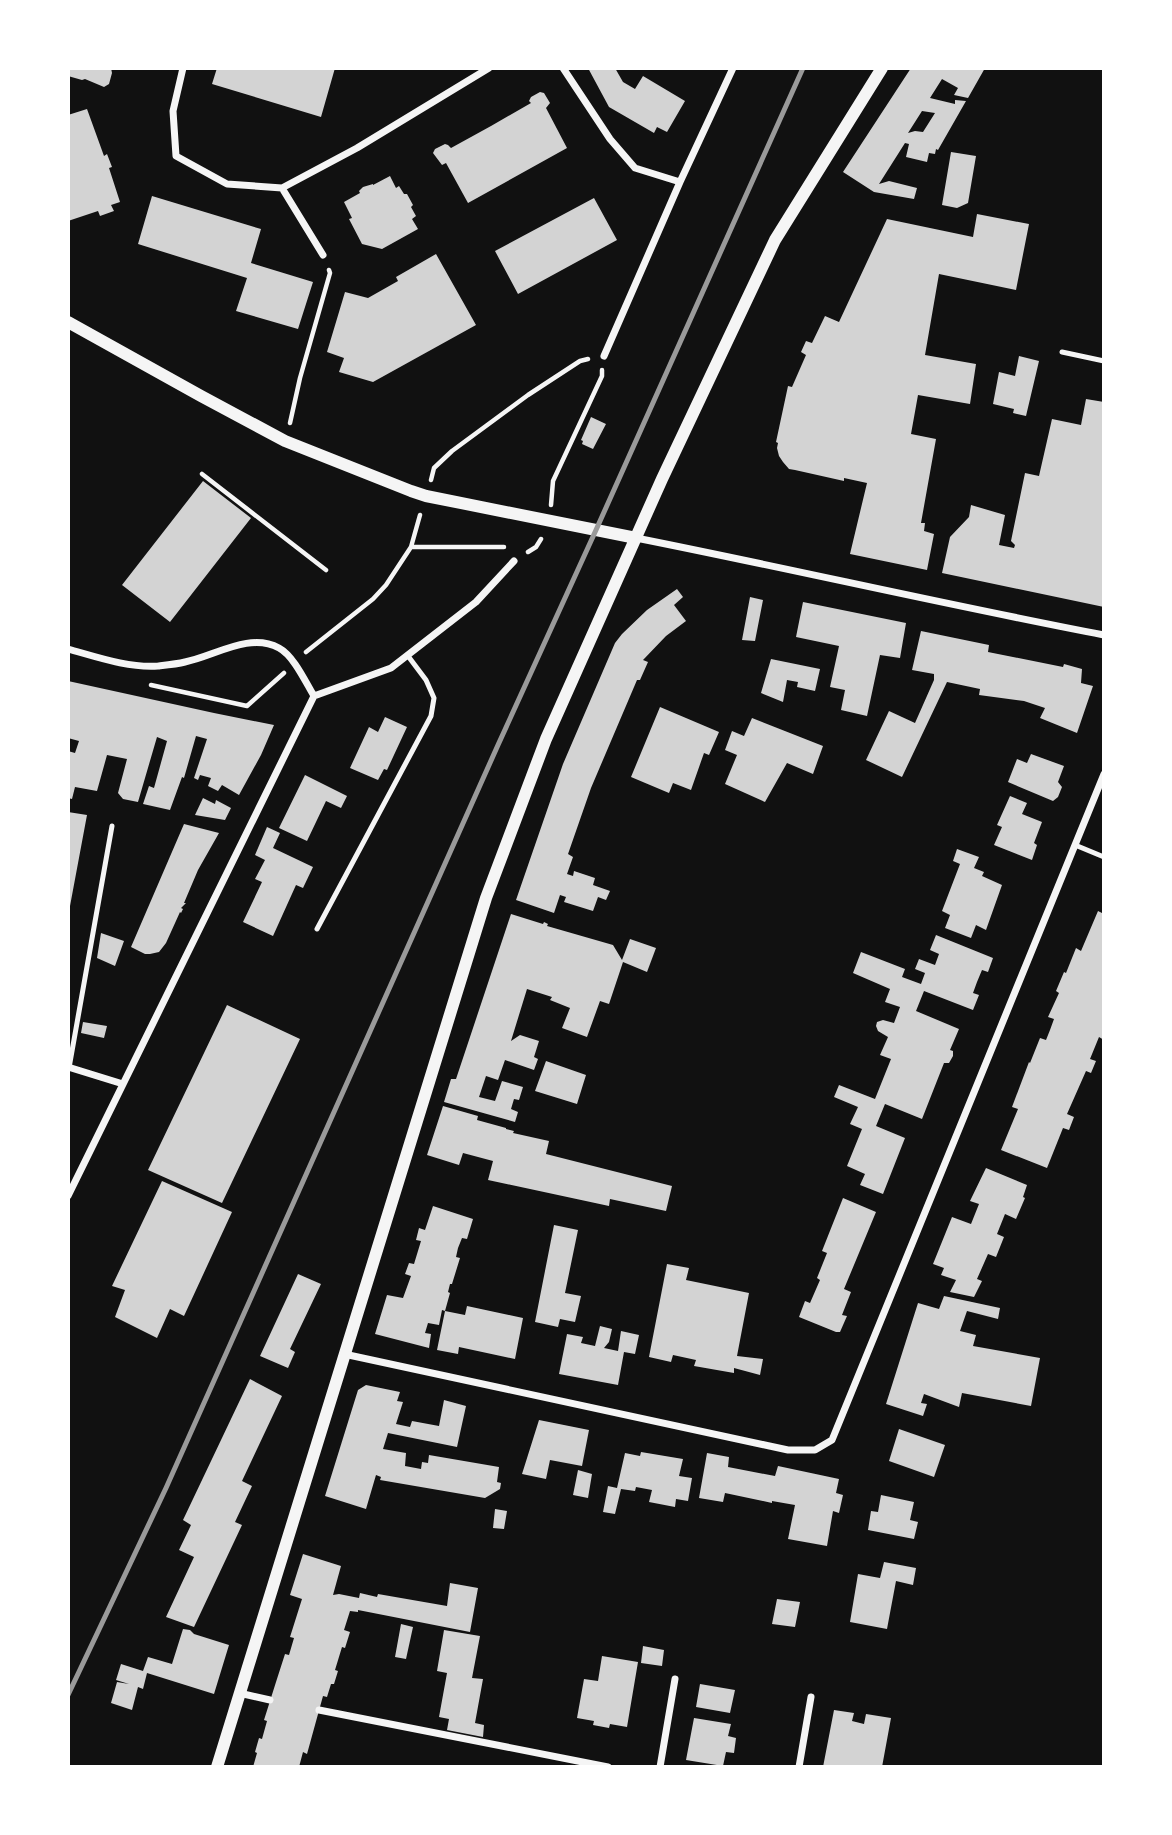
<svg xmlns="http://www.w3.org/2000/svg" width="1172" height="1835" viewBox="0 0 1172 1835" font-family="Montserrat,sans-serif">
<rect width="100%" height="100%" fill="#111"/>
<path fill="#d3d3d3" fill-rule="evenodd" d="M68,68H111L112,73L109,84L104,87L85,79L82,80L68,76Z
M217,68H335L321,117L212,84Z
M588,68H615L623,82L635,89L643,76L685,101L667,132L657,127L654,133L609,107Z
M911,68H985L968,98L954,95L958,88L942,79L930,98L955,104V100L966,101L938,150L936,149L935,154L929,153L927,162L906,157L909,144L905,143L879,184L889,181L917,188L914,199L874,192L843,172ZM922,111L935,113L923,132L915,131L908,133Z
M540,92L544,93L550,103L546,108L567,148L468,203L446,163L442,165L433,153L435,149L445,144L448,145L451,148L491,126L531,103L529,101L531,97Z
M87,109L104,156L107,154L112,167L109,168L120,202L111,205L114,211L100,216L98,211L68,221V115Z
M951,152L976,156L968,203L957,208L942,205Z
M390,176L396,188L399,186L404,194H407L413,205L411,207L416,216L412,219L418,229L382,249L362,244L349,219L352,218L344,202L360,193L359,191L363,187L373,184V185Z
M152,196L261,229L251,263L313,282L298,329L236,311L247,278L138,244Z
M594,198L617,240L518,294L495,251Z
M977,214L1029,224L1016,290L939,274L925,355L976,364L970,404L918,395L911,434L936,439L921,523H925L924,531L934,534L927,570L850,554L867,483L844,478V481L795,470L789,469L783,462L779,456L777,448L778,443L776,442L788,386L792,387L806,355L801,352L806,341L812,343L825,316L839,322L887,219L973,237Z
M436,254L476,325L373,382L339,372L344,358L327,352L345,292L368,298L398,281L396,277Z
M1019,356L1039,361L1026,416L1013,413L1014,409L993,404L999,372L1015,376Z
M1086,399L1104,402V607L942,573L950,537L969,517L971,505L1005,515L999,545L1014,548L1015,545L1011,541L1025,473L1039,476L1052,419L1081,425Z
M591,417L606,424L593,449L582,444L583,441L581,440Z
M203,481L251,518L170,622L122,585Z
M677,589L683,597L674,605L686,621L666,636L643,660L648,662L640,680H637L591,788L568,854L573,857L567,874L573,876L574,871L595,878L593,885L610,891L606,900L598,897L593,911L564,902L566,897L560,895L554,913L516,900L563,764L615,643L622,634L647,610Z
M750,597L763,600L755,641L742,640Z
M803,602L906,623L900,658L880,655L867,716L841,710L845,690L830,687L839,646L796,637Z
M921,631L989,645L988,652L1063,667L1064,664L1082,669L1081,683L1093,686L1077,733L1040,718L1045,708L1024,701L979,695L980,689L947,682L902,777L866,760L889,711L915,723L934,680V674L912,670Z
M771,659L820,669L815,691L797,687L798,682L787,680L783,702L761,693Z
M68,681L214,713L274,725L261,755L239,795L222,785L218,791L208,786L211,778L200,775L198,780L194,778L207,739L196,736L184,778L182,777L170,810L143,804L149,786L154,788L167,741L157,737L138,802L123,799L118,793L127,759L107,755L97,791L75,787L72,799L68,798V751L75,753L79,741L68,738L70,713Z
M660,707L719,732L709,755L704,753L691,790L673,783L669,793L631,777Z
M385,717L407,727L387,770L384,769L378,780L350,768L369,727L378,732Z
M752,718L823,746L813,774L787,763L765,802L725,784L737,755L725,750L732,731L744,736Z
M1031,754L1064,766L1058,782L1062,787L1058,797L1053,801L1008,782L1017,759L1027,763Z
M305,775L347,796L341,808L326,801L307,841L279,828Z
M1010,796L1027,803L1022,814L1042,822L1034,843L1037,845L1032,860L994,845L1002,827L997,825Z
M203,798L215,804L216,800L231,808L225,820L195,815Z
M68,812L87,815L70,906H68Z
M184,824L219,833L198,870L184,903H186L181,908L183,909L181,913L180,912L166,943L159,952L150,954H145L131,947Z
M267,827L280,833L273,848L313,867L303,888L296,885L273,936L243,922L262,882L255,879L265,860L255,855Z
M957,849L979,857L974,868L984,872L982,876L1002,885L986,930L976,925L971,938L945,928L950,915L942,911L960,864L953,861Z
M1098,911L1104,914V1040L1099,1037L1090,1059L1096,1061L1091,1073L1086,1071L1067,1114L1074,1117L1069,1130L1063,1128L1047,1168L1001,1150L1018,1109L1012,1107L1029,1062L1030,1063L1040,1038L1046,1040L1050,1030L1054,1019L1048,1017L1059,993L1056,991L1064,972L1066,973L1076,948L1081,951Z
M511,914L543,924L544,922L548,924L547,926L613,945L622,960L630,939L656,948L647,972L623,962L609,1004L600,1001L587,1037L562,1028L570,1008L550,1000L552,997L527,989L511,1041L520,1035L539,1041L534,1057L538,1059L534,1070L505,1060L498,1080L486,1076L479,1097L495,1101L502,1081L523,1087L519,1100L514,1099L511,1109L518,1112L515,1122L444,1102L451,1079H456Z
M101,933L124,941L115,966L97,958Z
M936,935L993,958L988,972L982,970L977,982L973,993L979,995L973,1010L924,991L916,1011L959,1029L950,1050L953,1051V1056L949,1063H944L922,1119L885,1104L876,1126L905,1138L883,1194L860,1185L865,1174L847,1166L862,1129L850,1124L858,1107L834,1097L839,1085L875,1099L891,1059L880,1055L888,1037L878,1031L876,1026L877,1022L883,1020L894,1023L900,1007L885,1002L890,989L853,973L861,952L905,969L902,977L921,984L925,973L915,969L919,959L935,965L939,954L930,950Z
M227,1005L300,1039L222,1203L148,1170Z
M83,1022L107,1026L104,1038L81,1033Z
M546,1061L586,1075L577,1104L535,1091Z
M443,1106L478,1116L477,1120L506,1128V1129L514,1131L513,1133L549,1141L546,1154L672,1186L666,1211L610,1199L609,1206L488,1180L493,1161L463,1153L459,1165L427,1155Z
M986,1168L1027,1185L1023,1197L1025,1198L1016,1219L1005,1214L997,1234L1004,1237L996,1257L988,1254L977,1279L982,1281L974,1297L950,1292L956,1280L941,1275L944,1268L933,1264L952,1217L971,1224L979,1204L970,1201Z
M162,1181L232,1212L184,1316L170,1309L157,1338L115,1317L125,1290L112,1286Z
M843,1198L876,1212L844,1289L851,1292L842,1315L847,1316L840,1332H836L799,1317L805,1301L810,1303L820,1280L817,1278L827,1253L822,1251Z
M433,1206L473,1219L467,1239L462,1238L458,1248L456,1257L460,1258L452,1284H450L448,1292L450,1293L445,1311L442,1310L439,1325L428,1323L425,1333L431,1334L429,1348L375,1334L387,1295L403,1298L411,1276L405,1274L409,1263L414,1264L421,1241L416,1240L419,1228L425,1230Z
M554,1225L578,1230L565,1293L581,1296L575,1322L560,1319L558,1327L535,1322Z
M667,1264L689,1268L686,1280L749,1293L737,1356L763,1359L760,1375L734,1368V1373L694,1366L696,1360L673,1355L671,1362L649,1357Z
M298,1274L321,1284L290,1349L295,1352L288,1368L260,1356Z
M944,1296L1000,1308L998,1319L967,1311L960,1331L976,1335L973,1346L1040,1358L1031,1406L962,1393L959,1407L924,1394L921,1403L927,1404L923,1416L886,1404L918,1303L939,1309Z
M467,1306L523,1318L515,1359L459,1347L458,1354L437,1350L445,1311L465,1315Z
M600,1326L612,1329L609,1342L604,1348L618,1351L621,1331L639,1335L635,1354L624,1352L618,1385L559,1374L567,1334L583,1337L581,1343L595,1346Z
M250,1379L282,1396L242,1481L252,1486L235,1522L242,1525L194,1627L166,1617L194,1557L179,1550L191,1525L183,1520Z
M366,1385L400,1392L397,1401L403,1402L396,1424L410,1427L412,1421L439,1426L444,1400L466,1406L457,1447L388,1433L383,1449L406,1453L405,1466L421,1469L422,1462L428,1463L429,1455L499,1467L497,1482L501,1483L500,1489L485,1498L380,1480L381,1477L376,1475L366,1509L325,1496L358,1390Z
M539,1420L589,1430L582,1466L550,1460L546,1479L522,1474Z
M899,1429L945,1445L934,1477L889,1461Z
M641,1452L683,1459L679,1476L692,1478L688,1501L676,1499L675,1507L649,1502L652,1490L636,1487L635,1491L621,1489L615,1514L603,1512L608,1486L617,1488L625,1453L640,1456Z
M707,1453L729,1457L728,1467L775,1476L778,1466L839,1479L836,1493L843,1495L839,1513L833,1511L827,1546L788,1539L795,1505L772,1501V1503L725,1493L723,1502L699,1498Z
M578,1470L592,1474L588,1498L573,1495Z
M881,1495L914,1502L910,1520L918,1522L914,1539L868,1530L871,1511L878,1512Z
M495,1509L507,1511L504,1529L493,1528Z
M303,1554L341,1566L333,1595L339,1594L359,1598L360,1593L377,1597L378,1594L447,1606L450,1583L478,1588L470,1632L358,1610V1612L350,1611L344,1630L350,1632L345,1648L342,1647L335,1670L338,1671L334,1684H331L327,1697L323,1696L307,1754L303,1752L299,1767H253L257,1753L255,1752L259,1738L262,1739L267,1721L264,1720L276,1682L285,1654L289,1655L294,1638L290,1637L302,1599L290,1595Z
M884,1562L916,1568L913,1585L896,1581L887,1629L850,1622L858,1574L880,1578Z
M777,1599L800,1602L795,1627L772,1624Z
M401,1624L413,1627L406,1659L395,1657Z
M183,1629L190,1630L194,1634L229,1645L214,1694L147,1673L143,1689L138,1687L132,1710L111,1703L117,1682L129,1684L116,1680L121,1664L143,1671L148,1657L172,1664Z
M444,1630L480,1636L472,1678L483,1679L475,1723L484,1725L483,1737L447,1730L449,1719L439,1717L447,1673L437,1671Z
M643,1646L664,1650L662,1666L641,1663Z
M602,1656L638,1662L627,1727L610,1724L609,1728L593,1725L594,1721L577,1718L584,1679L598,1681Z
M700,1684L735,1690L730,1713L696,1707Z
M834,1710L854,1713L852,1721L864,1724L866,1714L891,1718L882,1767H823Z
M694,1718L731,1724L728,1736L736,1738L734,1753L726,1752L723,1766L686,1760Z"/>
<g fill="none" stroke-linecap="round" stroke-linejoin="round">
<path stroke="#f5f5f5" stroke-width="4.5" d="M290,423L300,378L330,273L329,270
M202,474L326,570
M431,480L434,468L452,451L528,395L580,361L588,359
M551,505L553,481L602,376V370
M411,547H504
M528,552L536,547L541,539
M306,652L373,599L386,585L411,547L420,515
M151,685L247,706L284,673"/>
<path stroke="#f5f5f5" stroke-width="5" d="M1062,352L1104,361
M1075,845L1104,857
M317,929L431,716L434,698L426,680L408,656
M69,1068L112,826"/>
<path stroke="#f5f5f5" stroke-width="7" d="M183,68L173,111L176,156L227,184L282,188L357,148L489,68
M563,68L610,139L635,168L680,182
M282,188L323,255
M604,356L680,182L733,68
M636,538C792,569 947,605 1104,635
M68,649C97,657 128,668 158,666C167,665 177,664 185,662C215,656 249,632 279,648C294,656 306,683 314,696
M314,696L391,668L476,602L514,561
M68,1067L123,1084
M68,1196L314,696
M344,1354L788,1450H815L832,1440L1104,774
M239,1693L270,1700
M319,1710L608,1767
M660,1767L675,1679
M799,1767L811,1697"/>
<path stroke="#f5f5f5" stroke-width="12" d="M68,322L201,396L285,441L411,491L426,496L636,538
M217,1767L486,898L546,739L662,479L775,240L882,68"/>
<path stroke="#9a9a9a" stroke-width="5" d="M68,1695L166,1488L498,745L596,530L803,68"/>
</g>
<rect width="1172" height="1835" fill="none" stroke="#ffffff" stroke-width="140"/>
</svg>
